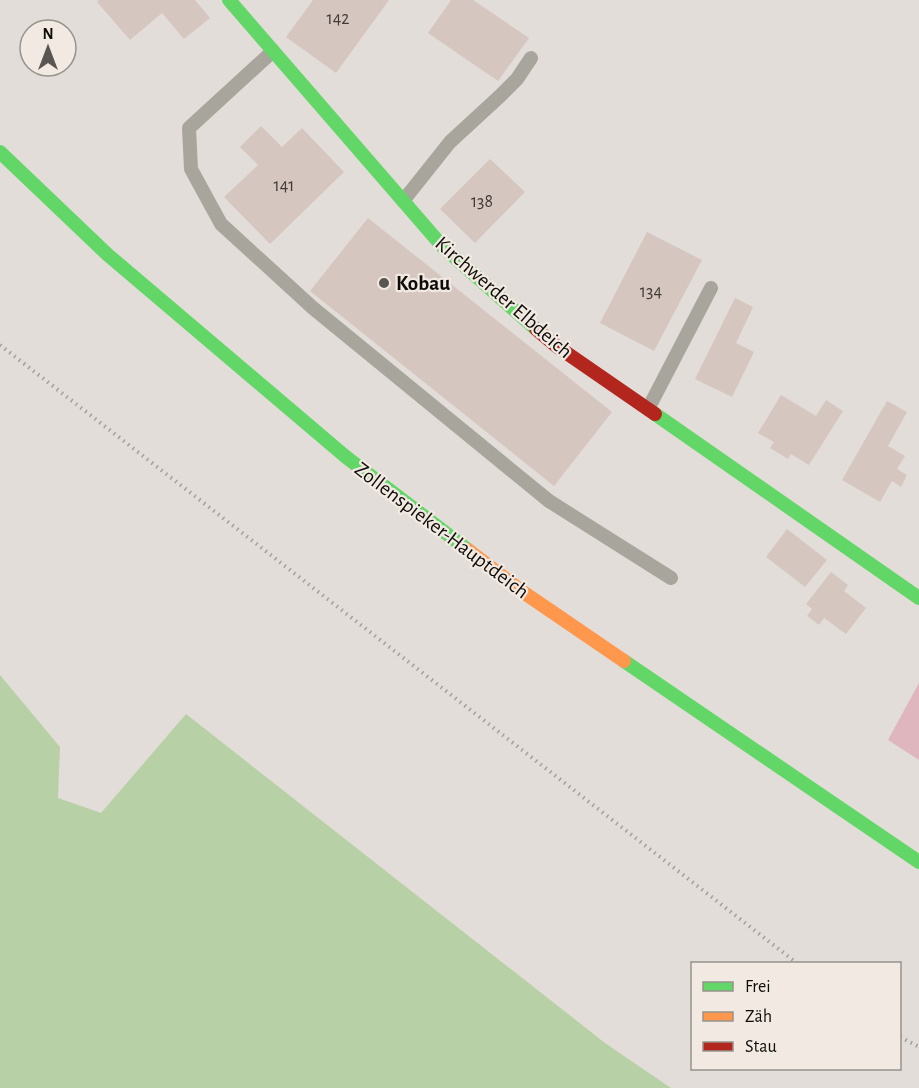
<svg xmlns="http://www.w3.org/2000/svg" width="919" height="1088" viewBox="0 0 919 1088" font-family="'Alegreya Sans',sans-serif">
<rect width="100%" height="100%" fill="#e2ddd8"/>
<path fill="#e0b6be" d="M919,683V760L888,740Z"/>
<path fill="#b8d0a6" d="M0,675L60,747L58,798L101,813L186,714L605,1043L671,1088H0Z"/>
<path fill="#d6c6c0" d="M99,0H195L210,18L184,39L162,13L130,40L97,2Z
M313,0H389L336,73L286,37Z
M451,0H473L529,38L498,81L428,33Z
M261,126L282,147L302,128L344,172L270,244L224,197L258,165L240,147Z
M490,159L525,192L475,243L440,209Z
M368,218L612,412L554,486L310,291Z
M647,232L702,260L654,351L600,323Z
M735,298L753,307L736,343L754,352L732,397L695,379Z
M781,395L816,416L826,400L843,411L809,465L791,454L788,459L770,448L774,442L758,433Z
M887,401L907,412L888,446L905,456L897,469L907,475L901,487L892,481L880,502L842,480Z
M787,529L827,560L805,587L766,557Z
M831,572L848,585L844,591L866,608L846,634L824,618L819,625L807,616L812,609L806,604Z"/>
<g fill="none" stroke-linecap="round" stroke-linejoin="round">
<path stroke="#a2a099" stroke-width="4" stroke-dasharray="1.5 4.5" stroke-linecap="butt" d="M0,345L798,964
M900,1037L919,1047"/>
<path stroke="#a7a59c" stroke-width="14" d="M273,51L189,128L191,169L221,224L313,308L549,501L671,578
M403,201L450,142L500,96L517,79L531,58
M648,409L711,288"/>
<path stroke="#63d668" stroke-width="14" d="M229,0L443,247L536,329
M0,152L108,255L346,457L468,550
M655,414L919,598
M624,661L919,862"/>
<path stroke="#ff974d" stroke-width="14" d="M468,550L520,590L624,661"/>
<path stroke="#b3261e" stroke-width="14" d="M536,329L555,345L655,414"/>
</g>
<circle fill="#595652" stroke="#f2eae2" stroke-width="2" cx="384" cy="283" r="6"/>
<g text-anchor="middle" stroke-width="4.5" stroke-linejoin="round" paint-order="stroke">
<g font-size="18" fill="#413b38">
<text x="338" y="24">142</text>
<text x="284" y="191">141</text>
<text x="482" y="207">138</text>
<text x="651" y="297">134</text>
</g>
<g font-size="21" font-weight="bold" fill="#0f0d0a" stroke="#f2eae2" text-anchor="start">
<text x="396" y="290">Kobau</text>
</g>
<g font-size="21" fill="#0f0d0a" stroke="#f2eae2">
<text transform="translate(504 297) rotate(41)" y="7">Kirchwerder Elbdeich</text>
<text transform="translate(442 530) rotate(37)" y="7">Zollenspieker-Hauptdeich</text>
</g>
</g>
<rect x="691" y="962" width="210" height="108" fill="#f2eae2" stroke="#97928c" stroke-width="1.5"/>
<rect x="703" y="982" width="30" height="9" fill="#63d668" stroke="#97928c" stroke-width="1.5"/>
<text x="745" y="992" font-size="18" fill="#0f0d0a">Frei</text>
<rect x="703" y="1012" width="30" height="9" fill="#ff974d" stroke="#97928c" stroke-width="1.5"/>
<text x="745" y="1022" font-size="18" fill="#0f0d0a">Zäh</text>
<rect x="703" y="1042" width="30" height="9" fill="#b3261e" stroke="#97928c" stroke-width="1.5"/>
<text x="745" y="1052" font-size="18" fill="#0f0d0a">Stau</text>
<g transform="translate(48 48)"><circle r="28" fill="#f2eae2" stroke="#97928c" stroke-width="1.5"/>
<path d="M0-4.5L10 22L0 15L-10 22Z" fill="#595652"/>
<text y="-9" font-size="16" font-weight="bold" text-anchor="middle" fill="#0f0d0a">N</text>
</g>
</svg>
